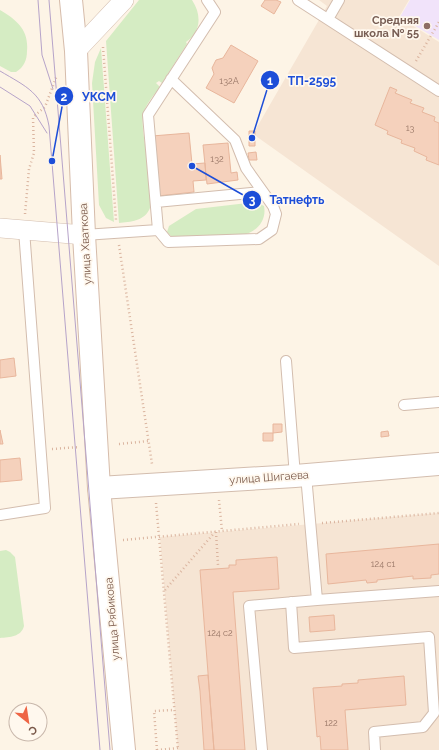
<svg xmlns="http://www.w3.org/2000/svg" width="439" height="750" viewBox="0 0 439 750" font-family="Raleway,sans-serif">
<rect width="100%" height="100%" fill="#fdf4e6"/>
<path fill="#f6e5d4" d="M319,0H409L399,17L439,42V266L253,134L327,6Z
M439,513V750H178L160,537Z"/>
<path fill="#f1e3fa" d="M410,0H439V40L400,17Z"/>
<path fill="#d5ecc3" d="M139,0H192C202,15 201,32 186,42L187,44L162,83L159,81L156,83L160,87C154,95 144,106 143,116C140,138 158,191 150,208C145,221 130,222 119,223L106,41Z
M0,10C17,20 29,30 27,51C27,60 24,67 16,72H11L0,66Z
M101,48L114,222L106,218L99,205L92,83L95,62Z
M256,202L264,206C267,221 256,232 243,235L172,237L167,232L169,226L196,209Z
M6,550L10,552L15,557L24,626C21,637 10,637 0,638V551Z"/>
<path fill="#f5d1bc" stroke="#e8b69c" d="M265,0H276L281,2L274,14L261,6Z
M231,45L258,61L234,103L206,88L214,74L212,68L216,60L223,58Z
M390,87L397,90L395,93L412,100L410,103L424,108L422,112L435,117L434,121L439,123V165L426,160L427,157L414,151L415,148L401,143L402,140L387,134L388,131L375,125Z
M249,131H255V146H249Z
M189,133L192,164L205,163L206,180L193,181L194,192L158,196L152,136Z
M228,143L231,173L237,172L238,180L207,184L203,145Z
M256,152L257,160H249L248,153Z
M0,155L2,179H0Z
M14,358L16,376L0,378V360Z
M273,424H282V432L273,433Z
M0,430L3,444H0Z
M388,431L389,436L381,437V432Z
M263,433H273V441H263Z
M20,458L22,480L0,482V460Z
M439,544V574L431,575V578L413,579V576L377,580V582L367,583L366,580L328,584L326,554Z
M277,557L279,589L233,592L245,750H214L200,570L229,568V565H236V560Z
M334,615L335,630L310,632L309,617Z
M208,675L214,750H204L200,691L198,676Z
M404,676L406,705L345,710L348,750H321L320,736L317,737L313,688L342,686V684L358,683V680Z"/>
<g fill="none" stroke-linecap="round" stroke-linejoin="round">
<defs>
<path id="service" d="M298,0L439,91
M328,19L339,0
M156,202L262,192
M158,230L168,242L259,239L272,230L276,214L273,206L246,168L235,140L171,79
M84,235L158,230L148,115L215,12L207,0
M286,361L295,476
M404,405L439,402
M306,475L317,600L439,591
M0,515L45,508L24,230
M291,602L294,648L429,637L434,713L423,727L374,732L375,750
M262,750L249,606L317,600"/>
<path id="minor" d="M76,51L124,0
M0,228L84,235"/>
<path id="tertiary" d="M99,488L295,476L439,464"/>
<path id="secondary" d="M71,0L76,51L84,235L99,488L124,750"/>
</defs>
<use href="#service" stroke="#d3bdae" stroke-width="12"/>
<use href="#minor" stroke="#d3bdae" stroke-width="20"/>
<use href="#tertiary" stroke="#d3bdae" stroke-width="24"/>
<use href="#secondary" stroke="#d6bcab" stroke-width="24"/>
<path stroke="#dab49f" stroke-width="2.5" stroke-dasharray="1 3" stroke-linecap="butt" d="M103,47L116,220
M416,61L439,22
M25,214L29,169L34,153L33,117L45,107L57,75
M119,245L152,464
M119,444L149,441
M52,449L79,447
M219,500L222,531
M156,503L178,750
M322,523L439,513
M216,532L218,565
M123,540L299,524
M165,590L215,532
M157,750L154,711L174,710
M157,750L178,748"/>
<use href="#service" stroke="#fff" stroke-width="10"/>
<use href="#minor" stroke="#fff" stroke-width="19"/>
<use href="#tertiary" stroke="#fff" stroke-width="22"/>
<use href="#secondary" stroke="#fff" stroke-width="22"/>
<path stroke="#b6a3c9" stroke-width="1" d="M38,0L42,55L53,89
M49,0L110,750
M0,71C27,87 43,93 49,126L100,750
M0,87L30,106L47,133"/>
</g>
<circle fill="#8d6e63" stroke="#fff8ee" stroke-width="1.5" cx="427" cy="26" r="4"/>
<g text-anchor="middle" stroke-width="3.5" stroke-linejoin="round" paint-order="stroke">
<g font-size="9" fill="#987666">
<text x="229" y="84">132А</text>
<text x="410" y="131">13</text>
<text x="217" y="162">132</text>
<text x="383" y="567">124 с1</text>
<text x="220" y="636">124 с2</text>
<text x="331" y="726">122</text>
</g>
<g font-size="11" font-weight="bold" fill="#785e54" stroke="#fff8ee" text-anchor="end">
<text x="419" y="24">Средняя<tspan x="419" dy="13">школа № 55</tspan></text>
</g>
<g font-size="11" fill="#795849" stroke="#fff8ee">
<text transform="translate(85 244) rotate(-93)" y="4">улица Хваткова</text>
<text transform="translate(269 477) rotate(-4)" y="4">улица Шигаева</text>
<text transform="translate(112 619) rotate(-95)" y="4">улица Рябикова</text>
</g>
</g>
<path fill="none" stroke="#1d4ed8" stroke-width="1.5" d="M252 138L270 80M52 161L64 96M192 166L252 200"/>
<g fill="#1d4ed8" stroke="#fff8ee" stroke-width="1.5">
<circle cx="252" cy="138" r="4"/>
<circle cx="52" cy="161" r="4"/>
<circle cx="192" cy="166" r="4"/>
<circle cx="270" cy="80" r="10"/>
<circle cx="64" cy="96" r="10"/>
<circle cx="252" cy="200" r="10"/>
</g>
<g font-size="12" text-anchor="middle" font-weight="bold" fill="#fff">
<text x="270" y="85">1</text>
<text x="64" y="101">2</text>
<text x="252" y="204">3</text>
</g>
<g font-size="12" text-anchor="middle" font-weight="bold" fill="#1d4ed8" stroke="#fff8ee" stroke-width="3.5" stroke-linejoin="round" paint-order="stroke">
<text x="312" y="85">ТП-2595</text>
<text x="99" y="101">УКСМ</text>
<text x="297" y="204">Татнефть</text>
</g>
<g transform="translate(28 722) rotate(150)"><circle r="19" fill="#fff8ee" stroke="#c9b8ac"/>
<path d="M0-3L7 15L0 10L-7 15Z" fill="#ee6545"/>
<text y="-6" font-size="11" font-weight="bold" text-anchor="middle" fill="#795849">С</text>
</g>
</svg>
